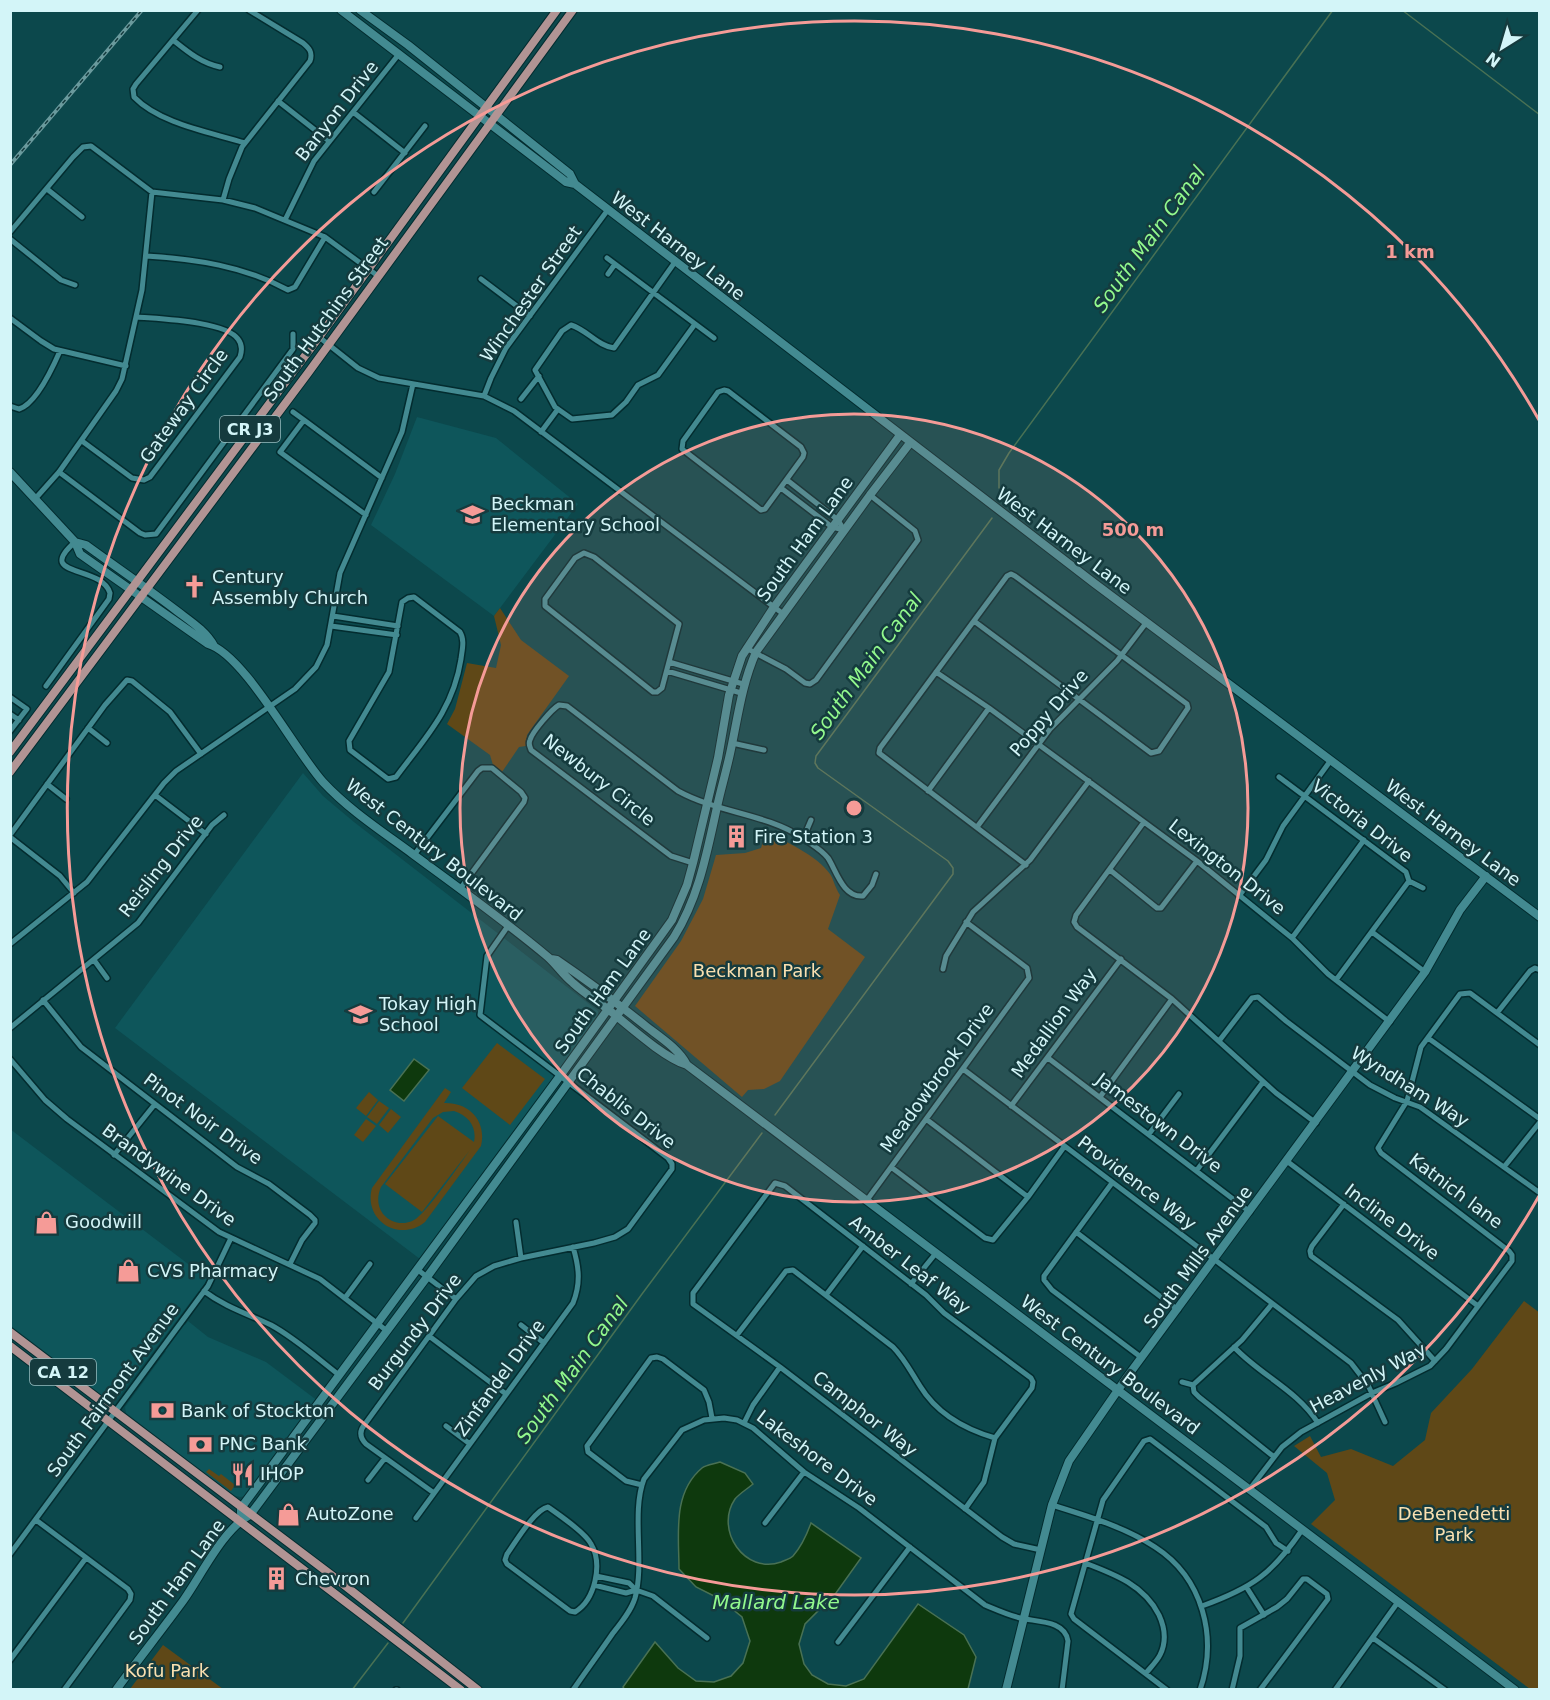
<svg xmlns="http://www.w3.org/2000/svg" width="1550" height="1700" viewBox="0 0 1550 1700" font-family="'DejaVu Sans',sans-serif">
<rect width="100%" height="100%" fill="#0c484c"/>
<path fill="#0e565b" d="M417,417L496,438L578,504L494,616L371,525L395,474Z
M303,773L323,796L354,822L598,1011V1018L420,1259L115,1028Z
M10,1129L208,1279L115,1402H110L11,1326Z
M188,1321L208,1337L266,1362L318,1401L246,1496L240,1497L232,1495L126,1413L125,1407L166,1351L162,1348L181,1322L185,1325Z"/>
<path fill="#5f4817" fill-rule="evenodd" d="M500,608L521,640L569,676L527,735L526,746L519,747L502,772L493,765L490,755L447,724L455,709L467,663L496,668L501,645L494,616Z
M766,831C784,841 818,856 830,874C834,880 835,888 840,895L828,929L865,957L780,1081L764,1089L748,1090L742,1097L635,1006L681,941L703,899L716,855L745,853L761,848Z
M497,1043L545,1079L510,1125L462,1088Z
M445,1088L451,1092L444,1103C469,1102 487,1121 481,1146L425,1222C399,1243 363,1220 372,1188ZM454,1111C469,1116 477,1127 474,1142L438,1116L385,1184L422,1212L470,1150C460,1164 426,1214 414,1220C403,1226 391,1223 383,1214C377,1206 377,1196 381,1187L433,1118L443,1112Z
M369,1092L378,1100L366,1116L356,1108Z
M379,1101L389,1108L377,1124L367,1117Z
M391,1109L401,1117L388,1133L379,1125Z
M366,1119L376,1126L363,1142L354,1135Z
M1524,1301L1540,1313L1539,1690L1530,1689L1311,1524L1335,1500L1327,1473L1294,1446L1310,1436L1321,1457L1351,1449L1393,1466L1425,1440L1431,1413L1472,1369Z
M209,1469L219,1476L221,1474L235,1485L231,1491L206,1472Z
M163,1645L223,1689H130Z"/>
<path fill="#0e390d" stroke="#497154" stroke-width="1.5" d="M414,1059L429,1070L404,1101L390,1090Z
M720,1462L745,1473L753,1484C747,1489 739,1494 735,1499C714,1530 745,1575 781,1562C785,1560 790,1559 793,1556C801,1547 807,1534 811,1523L861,1558L836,1593L805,1624L799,1644L804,1664L812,1675L828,1684L846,1686L864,1679L918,1604L964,1635L976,1657L968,1689L625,1690L623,1687L655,1642L678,1668L696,1681L714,1682L731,1676L743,1663L750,1641L742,1617L720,1599L696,1587L679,1569C679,1535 672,1493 702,1468C706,1465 714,1464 720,1462Z"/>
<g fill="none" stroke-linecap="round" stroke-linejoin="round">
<path stroke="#497154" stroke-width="1.5" d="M1402,10L1540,115
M999,488V470L1009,453L1333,10
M775,1115L953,874V868L948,861L818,768L815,763L816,756L992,518
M403,1623L642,1294L762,1133
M352,1690L388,1643"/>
<defs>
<path id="street" d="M198,10L136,84L133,89L134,97C160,124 210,132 245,143
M173,40C188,52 201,63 220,67
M278,101L329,141
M353,112L405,153
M47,189L82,217
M374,192L425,126
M223,200L229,179L242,147L310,61C313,52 309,48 303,43L249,10
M285,220L314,161L399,54
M10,232L73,157L83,147L91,146L152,192L223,200L255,208L325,237L378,276
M10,239L61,280L75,285
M146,256C195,259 244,266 288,290L295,287L325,237
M607,258L714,338
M675,262L614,348C598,346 587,330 571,325L562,331L535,370L555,407L572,419L612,415L626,402L638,385L658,375L695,324
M608,274L615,264
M481,279L530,316
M10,318L41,341L54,349L126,366
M319,337L358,368L379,378L484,396L514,411L782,613
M724,390L728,391L801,447L804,453L803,457L765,509L761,510L682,449L683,441L718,392Z
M484,396L491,378L506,348L607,211
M521,399L539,376
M10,406L19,409C36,404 53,367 60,351
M293,412L304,420
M541,432L558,409
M82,441L132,478L144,480L150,477L240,357C242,351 242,344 238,339C225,321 159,319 137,317
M59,472L140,533L145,535L156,534L293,349V334
M787,480L838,520L844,530
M781,488L832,527L844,530
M35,499L59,472L116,391L122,379L142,290L152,192
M366,515L280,452L304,420L382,478
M584,553L594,557L679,624L662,688L657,692H653L545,606V599L575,558Z
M414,597L460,632C465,640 462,650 461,659C453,710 425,738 396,777L388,779L350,750L349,741L389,672L402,602L408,598Z
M333,616L398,626
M974,621L1151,753L1159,751L1188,708L1187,704L1015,576L1011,574L1007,576L880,748L879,753L1026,865
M331,626L397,635
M746,648L786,669L805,683L810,684L816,680L918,540L915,531L870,495
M669,662L743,684
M667,671L741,693
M936,672L989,708L1197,861L1292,938L1328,974L1390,1022
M46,686L109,599L110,593C101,564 34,578 75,542
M10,697L27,709L10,731
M10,714L19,720
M88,728L107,743
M732,743L764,750
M1279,777L1406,872L1409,881L1423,888
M47,784L66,799
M928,791L989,708
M155,795L206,834
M1144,822L1076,915L1074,922L1077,927L1172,999L1276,1093L1316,1123
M977,827L1050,729L1117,661L1146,623
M10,835L105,705L127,680L132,681L170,712L201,754
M10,837L60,876L74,893
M803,839L811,820
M414,855L478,771L482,768H492L521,792L525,798L524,802L460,889
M693,863L671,856L531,750C530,746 528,744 530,740C532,732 552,709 559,705L567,706L678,791C718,813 764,813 803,838C811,844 822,850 828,858C836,870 843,898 863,896L872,885L876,874
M1110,870L1157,908H1161L1197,861
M1239,896L1266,860L1283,826L1331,760
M1372,932L1425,972
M1292,938L1364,840
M10,944L87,882L164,783L176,771L295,689L316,667L327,645L340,573L402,432L413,384
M94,960L107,978
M943,969L946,956L973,912L1030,860L1089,781
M1336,980L1409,881
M43,1000L81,1047L237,1167L269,1184L310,1215L315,1220V1223L302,1240L290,1264
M1497,1013L1530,971L1535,968L1540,970
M10,1028L138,923L212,825L224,815
M1428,1038L1540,1119
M1219,1041L1252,998L1258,997L1286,1021L1370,1085L1395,1098L1420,1107L1540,1193
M1048,1058L1250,1212
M10,1059L45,1100L67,1119L219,1232L320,1279L387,1331
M963,1069L1351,1363L1368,1385L1385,1422
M1100,1097L1172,999
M1011,1106L1121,959
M926,1119L1028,1197
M1149,1134L1179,1094
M114,1155L155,1104
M1288,1162L1478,1306
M891,1167L985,1238L993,1240L1028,1197L1064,1147
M1504,1167L1540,1122
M1197,1170L1263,1082
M1112,1183L1044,1276V1280L1052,1290L1142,1358
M867,1200L1029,978L1027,968L966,922
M1344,1204L1312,1246L1310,1251L1311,1256L1398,1320L1435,1361
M516,1222L521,1258
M1076,1232L1178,1310
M418,1270L456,1299
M911,1284L936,1253
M204,1291C225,1307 248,1314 271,1325C295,1338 317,1358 339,1375
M826,1295L863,1246
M345,1298L370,1264
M521,1325L544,1343
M737,1335L786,1271L793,1270L893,1347C904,1358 911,1372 920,1386C937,1414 964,1429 995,1438
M429,1336L506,1394
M1234,1347C1260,1375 1297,1390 1318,1423
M1182,1382L1193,1385
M1193,1385L1242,1340L1272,1304
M1193,1385L1194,1392L1199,1397L1274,1457
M744,1423L753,1405L780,1367
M446,1426L470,1444
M368,1480L385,1458
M642,1485L626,1481L588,1452L587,1446L651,1358L657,1357L663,1359L704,1390L709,1402L712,1418
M1249,1490L1282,1447L1301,1432L1372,1393L1396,1383L1430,1366L1446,1349L1512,1261V1255L1509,1251L1381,1153L1378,1148L1407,1101L1421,1047L1460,994L1470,993L1540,1045
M434,1493L366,1444C360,1438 359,1431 365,1424L456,1299L476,1276L494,1266L521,1258L594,1243L615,1237L628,1229L672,1169V1164L668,1158L480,1015L487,956L508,926
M1052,1505C1087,1516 1125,1527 1155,1547C1203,1578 1218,1637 1200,1690
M548,1507C559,1515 585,1532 591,1544C603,1564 595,1600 575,1612L570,1611L507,1564L505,1560L507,1554C515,1543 535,1509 548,1507Z
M965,1509L984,1482L995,1438L1032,1388L1033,1382L1031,1378L944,1313L926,1295L785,1186L775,1183L693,1293V1304L780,1367L1002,1537L1014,1544L1041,1550
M416,1518L573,1303C581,1283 579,1267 573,1247
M36,1520L128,1589L131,1594L130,1600L64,1690
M765,1523L804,1472
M10,1554L208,1286L231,1238
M1085,1563C1114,1574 1144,1585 1159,1615C1165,1628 1167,1641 1160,1655C1157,1661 1151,1667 1146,1673
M596,1576L629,1583L636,1590L653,1596L707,1638
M594,1585L626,1593L636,1590
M1247,1588L1264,1615
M1202,1606C1252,1588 1272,1574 1302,1530
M1373,1638L1445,1690
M838,1642L910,1547
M10,1660L86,1558
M396,1690H397
M573,1690C586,1671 600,1652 613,1633C621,1623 631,1611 635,1598C645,1562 631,1513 644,1479L682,1430L704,1420L724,1418L737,1420L753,1428L804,1472L859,1508L985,1605C997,1610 1008,1615 1020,1618C1036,1622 1065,1620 1068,1641L1062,1690
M1167,1690L1074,1619L1071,1614L1103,1500L1144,1441L1150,1439L1266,1527L1276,1543L1288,1551
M1232,1690L1240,1656V1628L1277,1607L1287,1599L1303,1579H1307L1327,1594L1328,1599L1260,1690
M1335,1690L1398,1602"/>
<path id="secondary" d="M341,10L553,172L566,182L575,184L1094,583L1540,917
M360,10L408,45L570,174L575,184
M10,472L75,542L86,545C116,567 147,588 177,611C190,621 206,631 214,646
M75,542L80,554L208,644C244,654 295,751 323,782C350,811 383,832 414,855C459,888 505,921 548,957C557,965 563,975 573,983C584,993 597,1001 609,1010C629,1026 664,1058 687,1065L1515,1690
M551,959L557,960C588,981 617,1003 647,1027C660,1037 679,1049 687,1065
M241,1513V1508L560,1076L672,920L687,885L693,863L718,758L729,695L742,656L774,607L900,435
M116,1690C138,1660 161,1631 183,1601C201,1576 223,1529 250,1515L427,1277L674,937C699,897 707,852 717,807C721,788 727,769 731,749C738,716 742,684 756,652L870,495L910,443
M1006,1690L1052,1505L1069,1461L1127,1377L1425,972L1460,910L1486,876"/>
<path id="primary" d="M10,752L319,337L557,10
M10,772L308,373L573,10
M10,1332L334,1577L478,1690
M10,1346L461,1690"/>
</defs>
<use href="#street" stroke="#032c2f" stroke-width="8"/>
<use href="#secondary" stroke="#032c2f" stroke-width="10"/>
<use href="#primary" stroke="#032c2f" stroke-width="10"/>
<use href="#street" stroke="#438a91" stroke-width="5"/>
<use href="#secondary" stroke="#438a91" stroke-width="8"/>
<use href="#primary" stroke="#b19494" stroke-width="8"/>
<defs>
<path id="rail" d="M10,165L142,10"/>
</defs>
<use href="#rail" stroke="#6a9a9d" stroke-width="4"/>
<use href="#rail" stroke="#153b3e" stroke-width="1.5" stroke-dasharray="4.5" stroke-linecap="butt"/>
</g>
<circle cx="854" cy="808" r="394" fill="#f59b97" fill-opacity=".12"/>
<g fill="none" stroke="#f59b97" stroke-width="3">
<circle cx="854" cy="808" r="394"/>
<path d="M1539 1196A787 787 0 1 1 1539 420"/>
</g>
<defs>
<symbol id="school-bare" viewBox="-9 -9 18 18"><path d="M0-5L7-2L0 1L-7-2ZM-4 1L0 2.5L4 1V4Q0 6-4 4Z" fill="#f59b97" stroke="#153b3e" stroke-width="2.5" paint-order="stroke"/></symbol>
<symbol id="church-bare" viewBox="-9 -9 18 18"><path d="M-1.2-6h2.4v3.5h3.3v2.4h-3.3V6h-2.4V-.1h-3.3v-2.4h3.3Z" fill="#f59b97" stroke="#153b3e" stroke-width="2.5" paint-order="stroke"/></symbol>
<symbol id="building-bare" viewBox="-9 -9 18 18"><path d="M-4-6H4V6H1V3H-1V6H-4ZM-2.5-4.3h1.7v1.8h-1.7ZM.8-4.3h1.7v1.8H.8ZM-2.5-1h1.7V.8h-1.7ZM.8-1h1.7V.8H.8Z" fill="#f59b97" stroke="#153b3e" stroke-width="2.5" paint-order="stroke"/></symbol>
<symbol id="shop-bare" viewBox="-9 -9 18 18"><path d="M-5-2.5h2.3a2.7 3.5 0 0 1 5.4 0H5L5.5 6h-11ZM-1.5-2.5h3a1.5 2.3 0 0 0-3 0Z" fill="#f59b97" stroke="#153b3e" stroke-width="2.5" paint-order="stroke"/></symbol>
<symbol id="bank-bare" viewBox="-9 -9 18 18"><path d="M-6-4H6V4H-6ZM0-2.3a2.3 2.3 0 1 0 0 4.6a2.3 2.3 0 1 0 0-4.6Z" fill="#f59b97" stroke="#153b3e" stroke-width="2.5" paint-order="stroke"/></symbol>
<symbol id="restaurant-bare" viewBox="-9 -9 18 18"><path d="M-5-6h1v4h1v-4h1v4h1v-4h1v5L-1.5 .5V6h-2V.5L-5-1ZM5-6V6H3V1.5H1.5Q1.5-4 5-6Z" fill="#f59b97" stroke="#153b3e" stroke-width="2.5" paint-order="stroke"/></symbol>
</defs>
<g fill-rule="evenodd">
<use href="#school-bare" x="456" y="498" width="33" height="33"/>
<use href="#church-bare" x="178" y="570" width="33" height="33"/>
<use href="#building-bare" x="720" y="820" width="33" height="33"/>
<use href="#school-bare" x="344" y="998" width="33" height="33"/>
<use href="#shop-bare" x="30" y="1206" width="33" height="33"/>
<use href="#shop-bare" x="112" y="1254" width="33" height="33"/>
<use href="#bank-bare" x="146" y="1394" width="33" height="33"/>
<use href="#bank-bare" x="184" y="1428" width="33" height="33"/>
<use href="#restaurant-bare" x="226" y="1458" width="33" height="33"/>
<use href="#shop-bare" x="272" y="1498" width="33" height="33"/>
<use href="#building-bare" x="260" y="1562" width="33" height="33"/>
</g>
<g text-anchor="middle" stroke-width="5" stroke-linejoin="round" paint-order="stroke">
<g fill="#153b3e" stroke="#9abdc0" stroke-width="1.5">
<rect x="220" y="416" width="60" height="26" rx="4.5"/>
<rect x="30" y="1359" width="66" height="26" rx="4.5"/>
</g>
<g font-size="16" font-weight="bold" fill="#d3f5f8">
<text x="250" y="435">CR J3</text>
<text x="63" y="1378">CA 12</text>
</g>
<g font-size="18" fill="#d3f5f8" stroke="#153b3e">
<text transform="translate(337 111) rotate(-52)" y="6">Banyon Drive</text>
<text transform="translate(678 246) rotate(38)" y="6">West Harney Lane</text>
<text transform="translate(531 294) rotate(-55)" y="6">Winchester Street</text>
<text transform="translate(326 319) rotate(-54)" y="6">South Hutchins Street</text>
<text transform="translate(184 406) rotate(-54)" y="6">Gateway Circle</text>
<text transform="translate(805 539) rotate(-54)" y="6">South Ham Lane</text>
<text transform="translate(1064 541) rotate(37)" y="6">West Harney Lane</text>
<text transform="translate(1049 713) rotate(-49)" y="6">Poppy Drive</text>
<text transform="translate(599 780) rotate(38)" y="6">Newbury Circle</text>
<text transform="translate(1362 821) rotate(38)" y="6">Victoria Drive</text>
<text transform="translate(1453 833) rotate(37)" y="6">West Harney Lane</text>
<text transform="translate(434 850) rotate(38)" y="6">West Century Boulevard</text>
<text transform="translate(161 866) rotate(-52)" y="6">Reisling Drive</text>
<text transform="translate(1227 867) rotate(38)" y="6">Lexington Drive</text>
<text transform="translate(603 991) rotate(-54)" y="6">South Ham Lane</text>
<text transform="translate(1054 1023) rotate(-54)" y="6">Medallion Way</text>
<text transform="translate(937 1078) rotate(-54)" y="6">Meadowbrook Drive</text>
<text transform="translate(1410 1087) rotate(32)" y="6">Wyndham Way</text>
<text transform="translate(626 1108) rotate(38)" y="6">Chablis Drive</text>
<text transform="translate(203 1119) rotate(36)" y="6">Pinot Noir Drive</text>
<text transform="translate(1159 1123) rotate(37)" y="6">Jamestown Drive</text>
<text transform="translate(169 1175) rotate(36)" y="6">Brandywine Drive</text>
<text transform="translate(1137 1183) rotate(37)" y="6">Providence Way</text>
<text transform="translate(1456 1191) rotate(37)" y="6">Katnich lane</text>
<text transform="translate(1392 1222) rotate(37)" y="6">Incline Drive</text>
<text transform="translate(1198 1257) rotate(-54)" y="6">South Mills Avenue</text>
<text transform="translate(910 1265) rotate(38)" y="6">Amber Leaf Way</text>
<text transform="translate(415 1332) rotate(-53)" y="6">Burgundy Drive</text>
<text transform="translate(1110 1365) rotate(37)" y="6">West Century Boulevard</text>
<text transform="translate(500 1378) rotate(-54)" y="6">Zinfandel Drive</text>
<text transform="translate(1368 1378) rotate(-28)" y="6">Heavenly Way</text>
<text transform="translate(113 1390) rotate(-54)" y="6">South Fairmont Avenue</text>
<text transform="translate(865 1414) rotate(38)" y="6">Camphor Way</text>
<text transform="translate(817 1458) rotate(37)" y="6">Lakeshore Drive</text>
<text transform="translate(177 1582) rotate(-54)" y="6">South Ham Lane</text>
</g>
<g font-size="18" fill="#d3f5f8" stroke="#153b3e" text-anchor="start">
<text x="491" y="510">Beckman<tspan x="491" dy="21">Elementary School</tspan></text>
<text x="212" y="583">Century<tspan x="212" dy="21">Assembly Church</tspan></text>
<text x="754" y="843">Fire Station 3</text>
<text x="379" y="1010">Tokay High<tspan x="379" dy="21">School</tspan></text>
<text x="65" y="1228">Goodwill</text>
<text x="147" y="1277">CVS Pharmacy</text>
<text x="181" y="1417">Bank of Stockton</text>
<text x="219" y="1450">PNC Bank</text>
<text x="260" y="1480">IHOP</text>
<text x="306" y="1520">AutoZone</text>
<text x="295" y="1585">Chevron</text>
</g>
<g font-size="18" fill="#fae0b0" stroke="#153b3e">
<text x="757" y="977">Beckman Park</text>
<text x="1454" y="1520">DeBenedetti<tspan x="1454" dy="21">Park</tspan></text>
<text x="167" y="1677">Kofu Park</text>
</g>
<g font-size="20" font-style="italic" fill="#92f88d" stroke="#153b3e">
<text transform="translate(1149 239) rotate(-54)" y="7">South Main Canal</text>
<text transform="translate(866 666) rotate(-54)" y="7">South Main Canal</text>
<text transform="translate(572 1370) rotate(-54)" y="7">South Main Canal</text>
<text x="776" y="1609">Mallard Lake</text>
</g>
</g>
<circle cx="854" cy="808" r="9" fill="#f59b97" stroke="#153b3e" stroke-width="3"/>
<g font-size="18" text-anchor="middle" font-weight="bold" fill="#f59b97" stroke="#153b3e" stroke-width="5" stroke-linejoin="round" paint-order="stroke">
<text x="1410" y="258">1 km</text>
<text x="1133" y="536">500 m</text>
</g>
<rect width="1550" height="1700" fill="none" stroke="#d3f5f8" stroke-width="24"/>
<g transform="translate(1502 48) rotate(217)" stroke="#153b3e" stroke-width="4.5" paint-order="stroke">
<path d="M0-4.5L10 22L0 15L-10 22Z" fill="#d3f5f8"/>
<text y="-9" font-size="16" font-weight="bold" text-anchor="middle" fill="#d3f5f8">N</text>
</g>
</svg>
